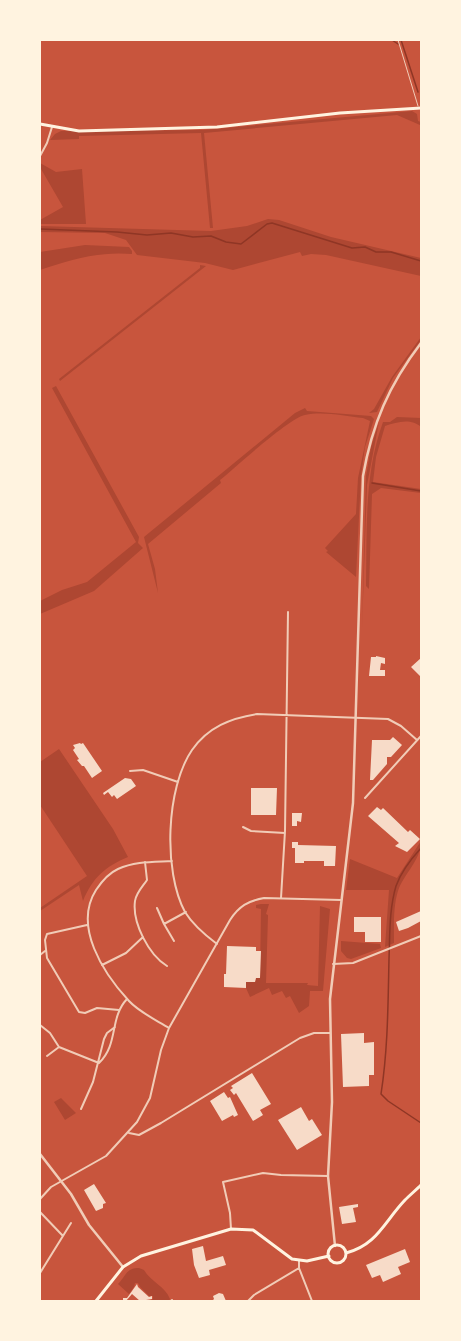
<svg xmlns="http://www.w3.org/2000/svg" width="461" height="1341" viewBox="0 0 461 1341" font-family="Helvetica,sans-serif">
<rect width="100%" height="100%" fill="#c8553d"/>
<path fill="#ae4732" d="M412,111L417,114L418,121L421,122V134L420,125L397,115L204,133L213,228H210L201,133L79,136V139L50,140L55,134L61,131L203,130Z
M40,163L56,172L82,169L86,224H40V220L63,207L41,169Z
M268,219L279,220L331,237L421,258V276L326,255L311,254L302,256L300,252L233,270L205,263L137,255L126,240L105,233L40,232V226L211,231L247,226Z
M85,245L129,247L132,251V254C99,251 70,260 40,270V252Z
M200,265L206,266L60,381L59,379L200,268Z
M421,337V340L393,378L377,412L369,413L374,409L392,377Z
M56,386L139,537L138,543L143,548L94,591L40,614V601L62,590L87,582L136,542L52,388Z
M305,408L307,411L371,416L374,419L365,447L361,476L356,577L326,552L328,551L325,548L356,514L358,478L370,421L363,418C345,416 323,411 305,415C289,418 236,467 220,480L221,483L148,544L155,569L158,593L144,537L295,413Z
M397,417L421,418V427C411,418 397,422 385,426L376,457L373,482L421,489V493L381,488L372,494L369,589L366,586C367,530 364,474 383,422H390Z
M379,422L367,485L362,628L366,476L371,447Z
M59,749L113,829L128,857C106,866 92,878 83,901L79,885L40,911V908L87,876L40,805V762Z
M421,841C421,861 404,873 398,891C393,907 394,926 394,943L385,947L389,890H346L350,859L397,878Z
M261,904H269L266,914L268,915L266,983H308L307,985L318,986L320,906L330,909L323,991H310L309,1006L299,1013L290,996L286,998L282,991L272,995L269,988L250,997L246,988V982H255L256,978H260L261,909L256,908V905Z
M341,941L380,944L381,948L351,959L347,958L341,951Z
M61,1098L76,1113L65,1120L54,1102Z
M139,1268L144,1270C151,1282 165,1286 170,1299L169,1301H149L153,1299V1296H149L140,1287L138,1283H135L134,1287L129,1294L118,1284C126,1276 126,1268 139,1268Z"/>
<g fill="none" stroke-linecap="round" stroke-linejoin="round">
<path stroke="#8f3625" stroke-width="1.5" d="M392,40L398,44
M401,40L418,92
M40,229L117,232L147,235L171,233L193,237L211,236L226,242L241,244L267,224L272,223L352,248L365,247L376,252H391L421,261
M372,483L421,491
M421,848C411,859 401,872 396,886C389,910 390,934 389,959C388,1004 388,1049 381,1094L388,1101L421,1123"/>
</g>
<path fill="#f7dbc8" d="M376,656L385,658V664L381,663L380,670H385V676H369L371,657H376Z
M421,658V677L411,667Z
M393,737L402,745L391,757H387V764L373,780H370L372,740H390Z
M80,743L81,744L83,743L102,771L92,778L84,766H82L77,760L79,759L73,750L75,748L73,745Z
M125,778L131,779L136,786L117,799L114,795L112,797L108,792L104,795L103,793Z
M251,788H277L276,815H251Z
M377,807L381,810L383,808L408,832L410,830L420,839L407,852L395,846L399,843L368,816Z
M292,813H302L301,822L297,821V826H292Z
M292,842H298V845L336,846L335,866H324V861H304V863H295V848H292Z
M421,911V921L408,928L399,931L396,922Z
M354,917H381V942H365V932H354Z
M227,946L256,947V951H261L260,978H256L255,982H246V988L224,987V974H226Z
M364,1033V1043L374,1042V1075H369V1086L343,1087L341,1034Z
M252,1073L271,1104L260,1110L263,1115L253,1121L236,1093L234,1095L230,1090L233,1088L231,1086Z
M224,1092L228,1098L230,1097L238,1115L234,1117L233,1115L222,1121L210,1101Z
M301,1107L309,1121L312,1119L322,1135L297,1150L278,1120Z
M94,1184L106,1203L103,1204V1208L96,1211L84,1190Z
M358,1204V1207L353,1208L356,1222L342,1224L339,1207Z
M203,1246L206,1261L223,1256L226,1265L209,1270L210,1275L199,1278L194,1265L192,1249Z
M405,1249L410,1262L398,1267L401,1274L383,1282L380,1275L372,1278L366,1265Z
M137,1284L138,1287L149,1297L152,1296V1299L140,1301L132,1294L126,1301H123V1298H127Z
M219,1293L223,1294L226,1301H212L214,1299L213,1296Z"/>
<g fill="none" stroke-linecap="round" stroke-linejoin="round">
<path stroke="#f1ccb7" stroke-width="1" d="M398,40L418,106"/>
<path stroke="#f1ccb7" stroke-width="2" d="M40,156L47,143L52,127
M130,771L143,770L178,782
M365,798L421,736
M243,827L251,831L285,833
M145,862L147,880C143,886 136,893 135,901C132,923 149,955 167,966
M281,898L285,831L288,612
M157,908L164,924L186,912
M164,924L174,941
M87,925L47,934L45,940L47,958L79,1012L85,1013L97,1008L119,1010
M217,944C205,935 193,925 185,912C163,871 166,788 192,750C208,727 231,718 257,714L388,719L401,726L417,740
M40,955L45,951
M333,964L353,963L421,936
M102,965L126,953L143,937
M40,1025L50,1033L59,1047
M169,1028C156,1020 139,1012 129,1001C103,973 73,926 96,890C102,881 109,873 118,869C135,861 154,862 172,861
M47,1056L59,1047L99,1063
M99,1063C119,1044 109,1018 127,999
M81,1109L93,1082L104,1039L107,1033L115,1027
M129,1133L139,1135L161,1123L300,1038L314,1033H330
M40,1199L51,1187L106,1156L137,1122L150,1098L161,1050L169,1028L230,920C239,906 248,901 264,898L341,900
M40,1212L63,1236
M231,1229L230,1213L223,1182L263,1173L281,1175L328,1176
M299,1261V1268L312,1301
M40,1273L71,1223
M171,1301L172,1300
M248,1301L254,1295L299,1268"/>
<path stroke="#f1ccb7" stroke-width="2.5" d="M40,1154L71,1194L89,1225L123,1267
M335,1246L328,1176L332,1102L330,999L353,803L363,476C372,424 389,385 421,343"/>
<path stroke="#fff3e0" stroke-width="3" d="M40,124L79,131L217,127L340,113L421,108
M328 1254a9 9 0 1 1 18 0a9 9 0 1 1-18 0Z
M346,1253C377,1245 384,1222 405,1200C410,1195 416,1190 421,1185
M96,1301L123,1267L141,1256L231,1229L253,1230L292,1259L307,1261L329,1256"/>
</g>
<rect width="461" height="1341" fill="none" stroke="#fff3e0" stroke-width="82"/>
</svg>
